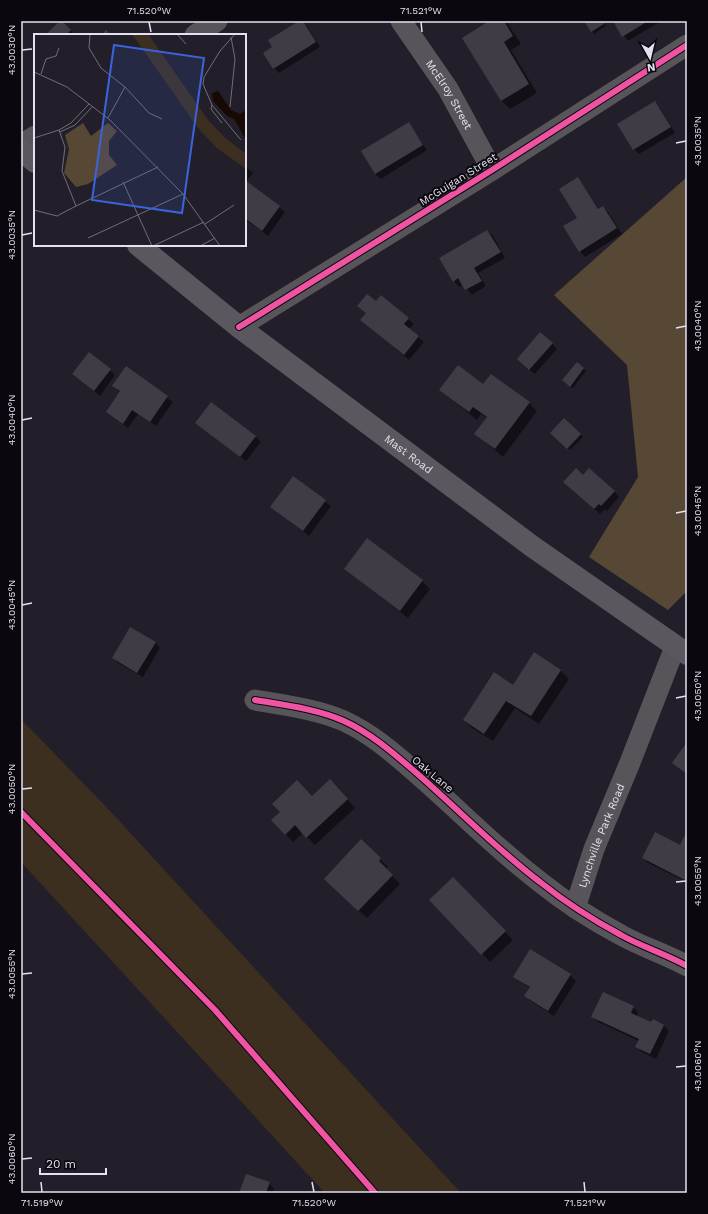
<svg xmlns="http://www.w3.org/2000/svg" width="708" height="1214" viewBox="0 0 708 1214" font-family="'Work Sans',sans-serif">
<rect width="100%" height="100%" fill="#231f2a"/>
<path fill="#3d2f20" d="M21,719L111,812L461,1193H325L21,862Z"/>
<path fill="#574735" d="M687,177V591L668,610L589,557L638,477L627,365L554,295Z"/>
<path fill="#0007" d="M61,21L75,35H47Z
M301,21L307,26L320,47L279,73L274,68L273,47Z
M491,21H505L508,24L521,44L511,50L537,93L510,109L502,101L464,38Z
M585,21H602L606,26L594,34Z
M614,21H656L658,23L628,41Z
M655,103L660,108L675,133L639,154L634,149Z
M409,123L427,150L381,179L375,174Z
M245,166L253,173L246,182L285,212L268,236L245,219Z
M578,178L599,209L603,207L608,212L622,234L585,257L580,251Z
M487,231L493,236L505,258L478,273L486,286L472,295L463,284L459,287L454,281Z
M381,296L414,324L409,329L424,342L409,360L367,325V313Z
M552,343L557,349L535,374L523,365Z
M577,363L586,371L573,388L565,383Z
M126,368L173,402L156,426L138,414L128,428L107,412L121,393L113,386Z
M110,370L115,375L100,396L73,374Z
M483,386L529,403L537,411L503,457L476,434L487,418L481,414L477,420L440,390Z
M564,420L583,437L570,450L552,433Z
M202,428L255,436L261,442L246,461Z
M583,476L614,491L619,497L607,511L605,509L600,514L570,488Z
M293,477L331,506L309,536L271,507Z
M345,569L422,581L430,589L408,618Z
M155,642L160,648L143,677L118,663L113,658Z
M534,654L561,671L569,679L539,724L515,708L493,741L472,728L464,720L513,686Z
M338,788L355,808L315,845L303,833L293,842L285,834L312,797Z
M687,834V882L648,863L643,858L681,846Z
M361,841L388,867L386,869L400,884L367,918L333,887Z
M461,886L513,940L490,962L430,900Z
M530,951L570,975L576,981L554,1016L531,1001L526,996L530,988L514,977Z
M633,1007L638,1012L637,1016L651,1024L653,1020L664,1026L669,1031L656,1059L642,1052L636,1047L639,1041L598,1022L593,1016Z
M269,1183L274,1189L273,1193H240Z"/>
<path fill="#403c46" d="M60,21H62L71,30L66,35H45Z
M299,21H303L316,42L273,69L263,53L272,47L268,40Z
M489,21H504L513,36L504,42L529,84L501,101L462,38Z
M584,21H603L604,24L591,32Z
M613,21H648L622,37Z
M106,30L111,35H101Z
M655,101L671,127L633,150L617,124Z
M409,122L423,145L375,174L361,151Z
M578,177L598,209L603,206L617,228L579,252L563,226L577,218L559,189Z
M245,180L280,206L262,231L245,218Z
M487,230L501,252L474,268L482,281L465,290L458,278L453,282L439,258Z
M367,294L376,301L381,295L409,318L404,324L419,336L404,355L360,320L366,313L357,306Z
M540,332L553,343L529,370L517,359Z
M89,352L111,369L94,391L72,374Z
M577,362L584,368L570,387L562,380Z
M458,365L483,384L491,374L530,402L495,449L474,434L487,417L473,407L469,412L439,390Z
M126,366L168,396L150,422L132,410L123,424L106,412L120,391L112,386Z
M211,402L256,436L240,457L195,423Z
M564,418L581,434L567,449L550,433Z
M576,468L583,475L589,468L615,491L601,506L599,504L594,509L563,482Z
M293,476L326,500L303,531L270,507Z
M367,538L423,580L400,611L344,569Z
M130,627L156,642L137,673L112,658Z
M534,652L561,670L531,716L506,701L484,734L463,720L494,672L513,685Z
M687,742V774L672,763Z
M330,779L348,799L306,838L295,825L285,835L271,820L280,812L272,804L297,780L312,796Z
M687,831V876L685,880L642,858L655,832L680,845Z
M361,839L381,858L379,861L393,875L358,911L324,879Z
M453,877L506,931L481,955L429,900Z
M530,949L571,974L548,1011L524,996L530,987L513,977Z
M603,992L634,1006L631,1013L651,1022L653,1019L664,1025L650,1054L635,1047L639,1039L591,1017Z
M246,1174L270,1182L266,1193H239Z"/>
<g fill="none" stroke-linecap="round" stroke-linejoin="round">
<g stroke="#57555a" stroke-width="21">
<path id="s1" d="M401,21L448,89L492,170"/>
<path d="M195,35L217,21"/>
<path d="M21,145L35,136"/>
<path d="M239,327L492,170L687,45"/>
<path d="M255,700C284,705 317,709 344,721C370,733 391,751 413,770C456,807 495,848 540,882C565,902 593,920 621,935C642,947 666,954 687,966"/>
<path id="s2" d="M575,908L594,849L629,765L675,647"/>
</g>
<g stroke="#5a585e" stroke-width="22">
<path d="M21,150L35,162"/>
<path id="s3" d="M138,245L239,327L533,547L687,654"/>
</g>
<defs>
<path id="cycleway" d="M239,327L492,170L687,45
M255,700C284,705 317,709 344,721C370,733 391,751 413,770C456,807 495,848 540,882C565,902 593,920 621,935C642,947 666,954 687,966
M21,812L215,1010L375,1193"/>
</defs>
<use href="#cycleway" stroke="#0a070f" stroke-width="8"/>
<use href="#cycleway" stroke="#f153a3" stroke-width="6"/>
</g>
<path fill="none" stroke="#e6e1ef" stroke-width="1.5" d="M149,22L151,32M421,22L422,32M22,50L32,49M676,143L686,141M22,235L32,233M676,328L686,326M22,420L32,418M676,513L686,511M22,605L32,603M676,698L686,696M22,789L32,788M676,882L686,881M22,974L32,973M676,1067L686,1066M22,1159L32,1158M41,1182L42,1192M312,1182L314,1192M584,1182L585,1192"/>
<g text-anchor="middle" stroke-width="4" stroke-linejoin="round" paint-order="stroke">
<g font-size="11" fill="#e6e1ef" stroke="#0a070f">
<text dy="4" stroke="none"><textPath href="#s1" startOffset="88">McElroy Street</textPath></text>
<text transform="translate(458 179) rotate(-32)" y="4">McGuigan Street</text>
<text dy="4" stroke="none"><textPath href="#s3" startOffset="342">Mast Road</textPath></text>
<text transform="translate(433 774) rotate(40)" y="4">Oak Lane</text>
<text dy="4" stroke="none"><textPath href="#s2" startOffset="77">Lynchville Park Road</textPath></text>
</g>
</g>
<g transform="translate(34 34)">
<rect width="212" height="212" fill="#231f2a"/>
<path d="M98,0H114L174,86L191,104L212,120V135L183,114L164,94Z" fill="#3d2f20"/>
<path d="M49,89L57,102L74,89L83,97L75,107V121L83,131L54,150L42,153L30,139L35,115L31,101Z" fill="#574735"/>
<path d="M184,57L197,76L206,80L212,76V106L200,85L193,82L179,67L178,59Z" fill="#170904"/>
<path fill="none" stroke="#716d79" stroke-width="1" d="M56,0L55,14L67,34L91,53L115,79L128,85M143,0L152,10M201,0L186,17L170,43L169,50L178,71L207,106M0,38L33,53L76,86L149,160L186,212M7,40L12,25L22,22L25,14M178,71L177,75L188,89M196,73L201,25L197,3M74,84L91,53M25,96L37,89L55,70M26,98L41,91L59,72M0,104L25,96L31,113L28,137L42,172L23,182L0,176M89,148L118,212M42,172L124,133M171,190L200,171M54,204L149,160M119,212L170,188M166,212L181,204"/>
<path fill="#3b64db" fill-opacity="0.15" stroke="#3b64db" stroke-width="2" d="M80,11L170,24L148,179L58,166Z"/>
<rect width="212" height="212" fill="none" stroke="#e6e1ef" stroke-width="2"/>
</g>
<rect width="708" height="1214" fill="none" stroke="#0a070f" stroke-width="44"/>
<g transform="translate(650 58) rotate(172)" stroke="#0a070f" stroke-width="3" paint-order="stroke">
<path d="M0-3L7 15L0 10L-7 15Z" fill="#e6e1ef"/>
<text y="-6" font-size="11" font-weight="bold" text-anchor="middle" fill="#e6e1ef">N</text>
</g>
<path d="M40 1168v6h66v-6" fill="none" stroke="#e6e1ef" stroke-width="2"/>
<text x="46" y="1168" font-size="12" fill="#e6e1ef" stroke="#0a070f" stroke-width="3" paint-order="stroke">20 m</text>
<rect x="22" y="22" width="664" height="1170" fill="none" stroke="#e6e1ef" stroke-width="1.5"/>
<g font-size="10" text-anchor="middle" fill="#e6e1ef">
<text x="149" y="14">71.520°W</text>
<text x="421" y="14">71.521°W</text>
<text transform="translate(11 50) rotate(-90)" y="4">43.0030°N</text>
<text transform="translate(697 141) rotate(-90)" y="4">43.0035°N</text>
<text transform="translate(11 235) rotate(-90)" y="4">43.0035°N</text>
<text transform="translate(697 326) rotate(-90)" y="4">43.0040°N</text>
<text transform="translate(11 420) rotate(-90)" y="4">43.0040°N</text>
<text transform="translate(697 511) rotate(-90)" y="4">43.0045°N</text>
<text transform="translate(11 605) rotate(-90)" y="4">43.0045°N</text>
<text transform="translate(697 696) rotate(-90)" y="4">43.0050°N</text>
<text transform="translate(11 789) rotate(-90)" y="4">43.0050°N</text>
<text transform="translate(697 881) rotate(-90)" y="4">43.0055°N</text>
<text transform="translate(11 974) rotate(-90)" y="4">43.0055°N</text>
<text transform="translate(697 1066) rotate(-90)" y="4">43.0060°N</text>
<text transform="translate(11 1159) rotate(-90)" y="4">43.0060°N</text>
<text x="42" y="1206">71.519°W</text>
<text x="314" y="1206">71.520°W</text>
<text x="585" y="1206">71.521°W</text>
</g>
</svg>
